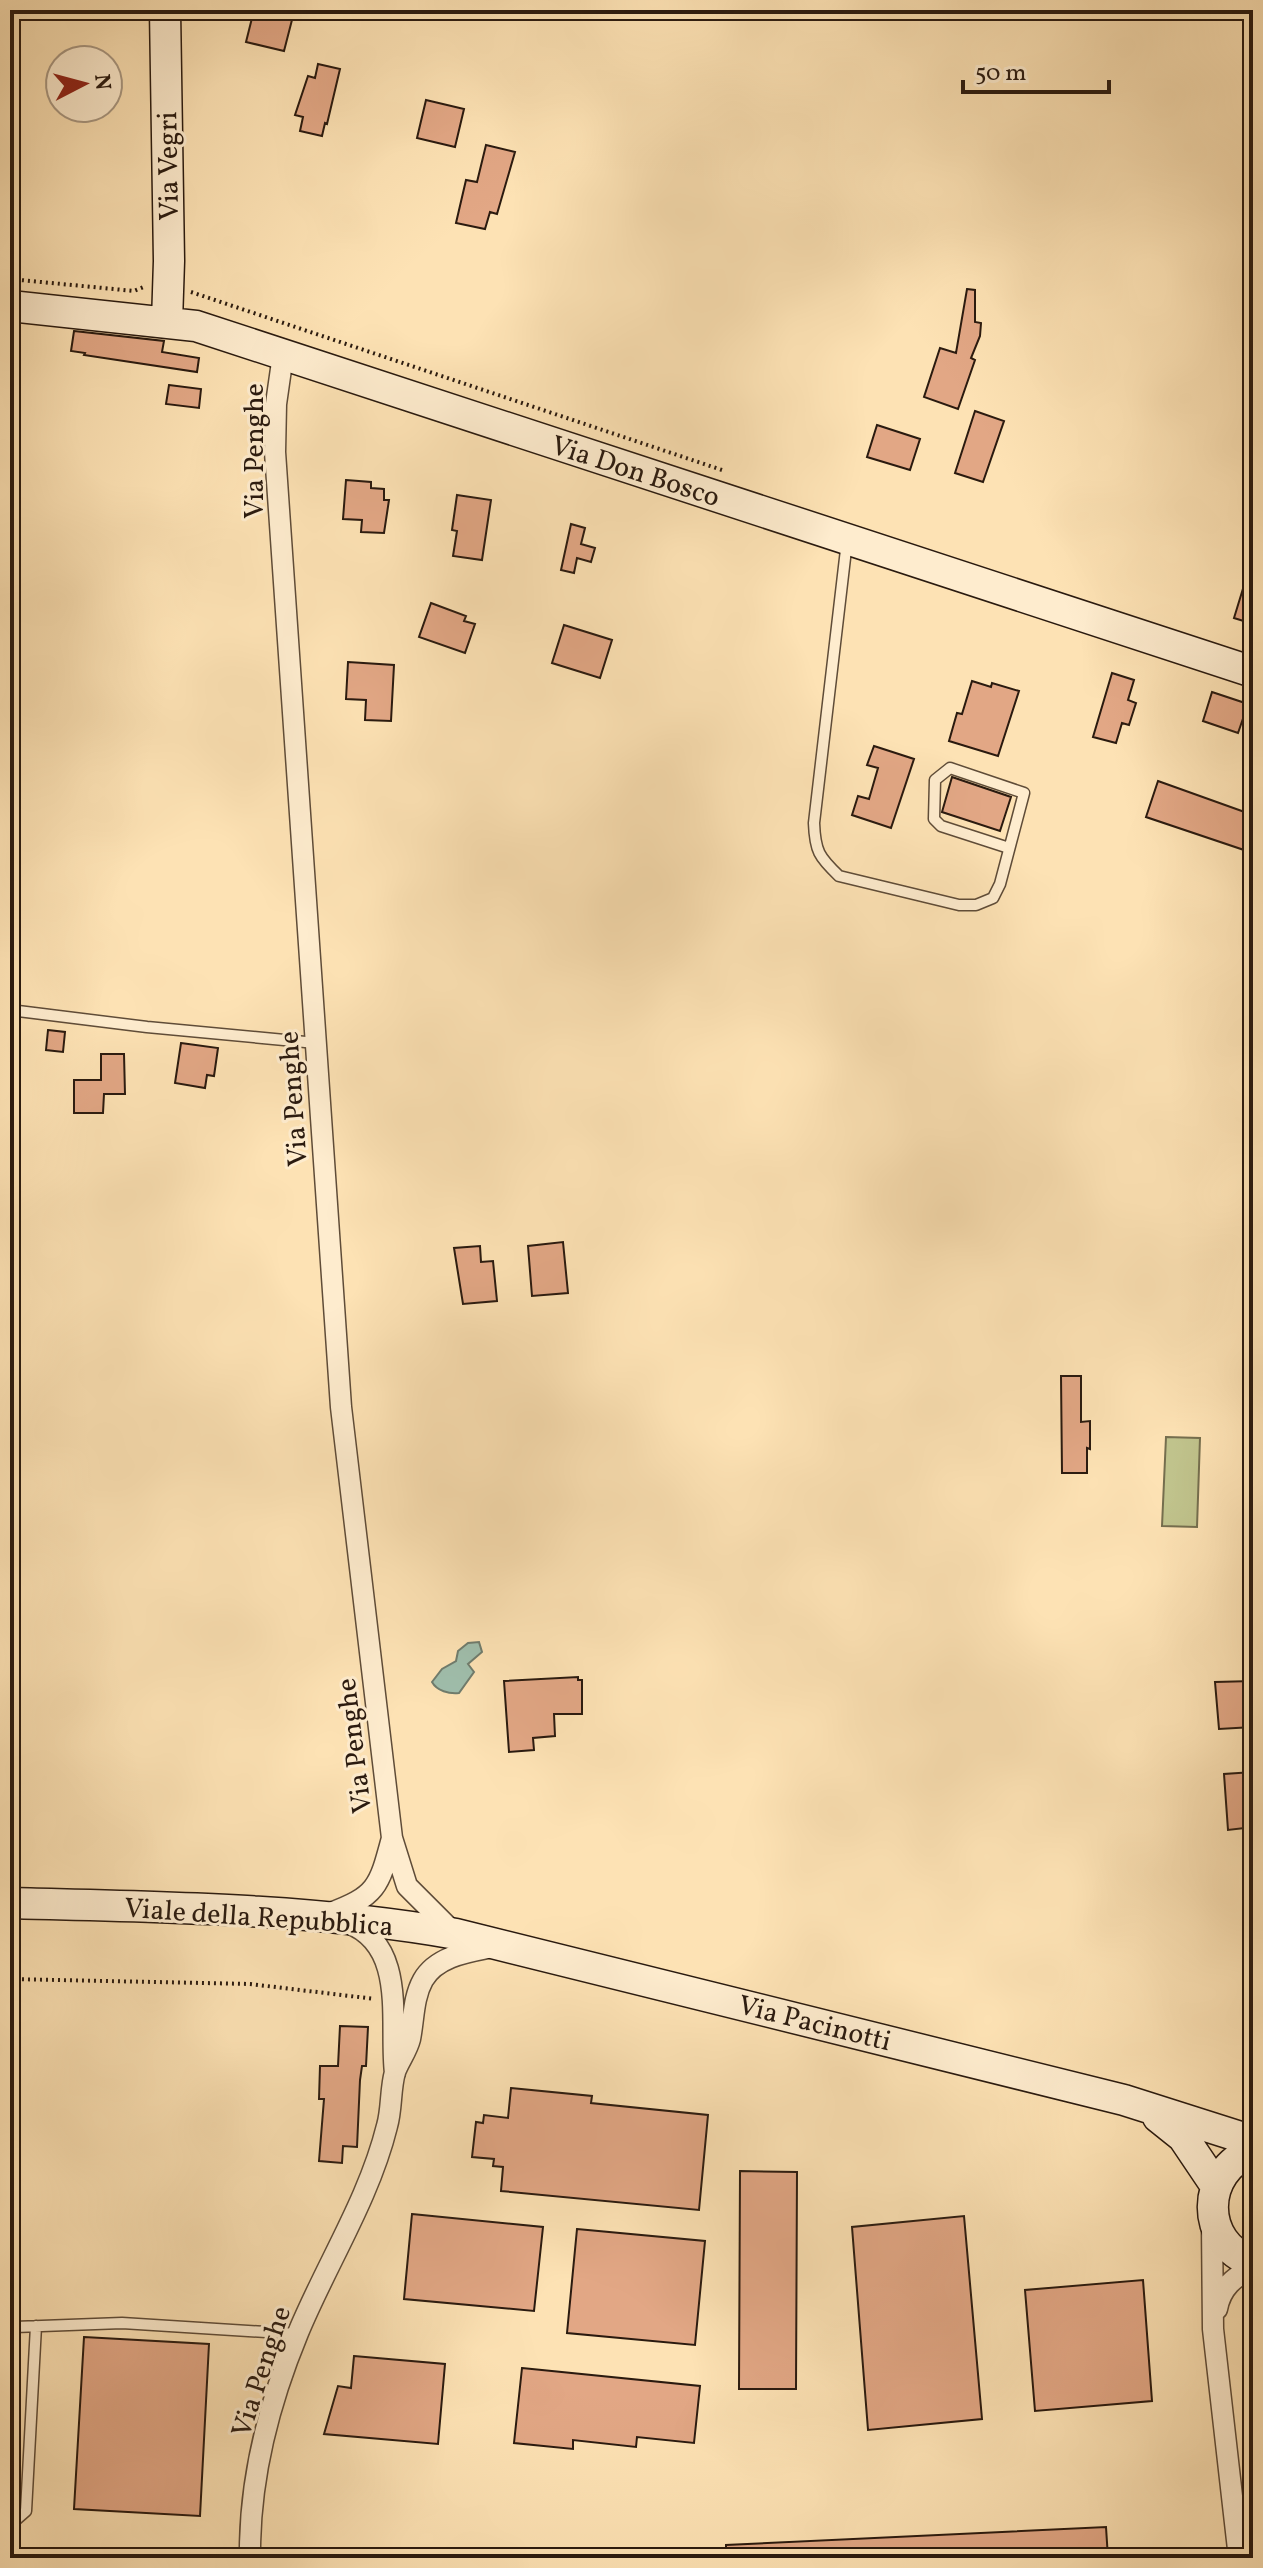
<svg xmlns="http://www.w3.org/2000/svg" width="1263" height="2568" viewBox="0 0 1263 2568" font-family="Vollkorn,serif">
<rect width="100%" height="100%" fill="#fde2b4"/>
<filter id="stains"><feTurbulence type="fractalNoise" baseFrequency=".0025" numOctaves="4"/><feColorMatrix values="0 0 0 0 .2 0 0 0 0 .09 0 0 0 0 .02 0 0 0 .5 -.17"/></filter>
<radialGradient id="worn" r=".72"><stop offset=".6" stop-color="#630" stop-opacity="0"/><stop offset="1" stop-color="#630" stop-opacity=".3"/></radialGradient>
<path fill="#c0c38c" stroke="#756e4e" stroke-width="2" d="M1166,1437L1200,1438L1197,1527L1162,1526Z"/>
<path fill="#9fbeac" stroke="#707c6d" stroke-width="2" d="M479,1642L482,1652L468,1664L474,1672L459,1693C449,1694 437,1691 432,1682L442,1669L456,1661L458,1651L468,1643Z"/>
<path fill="#e2a785" stroke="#2a1a0f" stroke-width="2" d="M254,10H270L293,16L284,51L246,42Z
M318,64L340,69L327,124L325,123L322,136L300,131L303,117L295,115L308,76L315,78Z
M426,100L464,109L455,147L417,138Z
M486,145L515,152L497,214L490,212L485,229L456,223L466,180L477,182Z
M967,289L975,290V322L981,323L980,336L971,358L975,360L958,409L924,397L940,348L956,353Z
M74,331L164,341L162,352L199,358L197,372L84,355L85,353L71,351Z
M169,385L201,389L199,408L166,404Z
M975,411L1004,421L983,482L955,473Z
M877,425L920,439L910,470L867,457Z
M346,480L371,482V488L384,489V500H389L384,533L361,532L362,520L343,519Z
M457,495L491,500L482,560L453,556L457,531L452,530Z
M571,524L585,528L581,544L595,548L591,562L577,558L574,573L561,570Z
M1249,569H1253V624L1234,618Z
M431,603L466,616L464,621L475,624L465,653L419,637Z
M564,625L612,640L600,678L552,663Z
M348,662L394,665L391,721L365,720L366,700L346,699Z
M1112,673L1134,680L1128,700L1136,703L1129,725L1122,723L1116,743L1093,737Z
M972,681L991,687L992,683L1019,691L998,756L949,741L957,713L962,714Z
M1212,692L1248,704L1238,733L1203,721Z
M874,746L914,759L891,828L852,815L858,796L869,799L878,768L867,765Z
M952,777L1011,797L1000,831L942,812Z
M1158,781L1253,815V853L1146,817Z
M48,1030L65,1032L63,1052L46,1050Z
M181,1043L218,1048L214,1076L207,1075L205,1088L175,1083Z
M101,1054H124L125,1094H104L103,1113H74V1080H101Z
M563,1242L568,1293L532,1296L528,1246Z
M480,1246L481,1262L493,1261L497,1301L463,1304L454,1248Z
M1061,1376H1081V1422L1090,1421V1449L1087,1448V1473H1062Z
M578,1677V1680H582V1714H554L555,1736L533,1738L534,1750L509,1752L504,1681Z
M1253,1681V1727L1219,1729L1215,1682Z
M1253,1772V1827L1228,1830L1224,1774Z
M340,2026L368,2027L366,2066H362L360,2080L357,2147L343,2146L342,2163L319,2161L324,2099H319L320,2066H338Z
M511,2088L592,2096L591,2103L708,2115L699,2210L501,2191L503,2167L493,2166L494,2159L472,2157L476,2122L483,2123L484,2115L508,2118Z
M740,2171L797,2172L796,2389H739Z
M412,2214L543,2227L534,2311L404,2299Z
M964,2216L982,2419L868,2430L852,2227Z
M577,2229L705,2241L695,2345L567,2333Z
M1143,2280L1152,2401L1035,2411L1025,2290Z
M84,2337L209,2344L200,2516L74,2509Z
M354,2356L445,2364L438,2444L324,2434L338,2386L351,2388Z
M522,2368L700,2386L694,2443L637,2437L636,2447L573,2440V2449L514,2443Z
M1106,2527L1108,2558H726V2545Z"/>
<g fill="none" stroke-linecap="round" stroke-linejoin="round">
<defs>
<path id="lane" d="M847,541L814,823C815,851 819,857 839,876L959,905H976L993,898L1000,884L1024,793L950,768L935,780L934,819L941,826L1009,848
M10,1010L147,1027L316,1043
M15,2327L122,2323L297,2334
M10,2525L26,2511L36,2326"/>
<path id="street" d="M283,355L276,404L275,452L341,1407L392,1838L407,1886L453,1932
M328,1914C377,1896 379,1887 392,1838
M348,1923C408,1946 389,2024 395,2073
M1212,2225L1213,2329L1239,2558
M1217,2309C1221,2287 1234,2278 1253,2266
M250,2558C249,2482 269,2403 298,2333C326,2265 369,2199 387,2126C392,2109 390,2090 395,2072C399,2061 407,2051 410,2039C414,2019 413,1998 423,1980C437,1956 468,1952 493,1947"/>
<path id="secondary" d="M165,10L169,261L167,322
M10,306L196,326L1253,672
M10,1903C159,1907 309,1908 456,1934L1124,2100L1253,2141
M1158,2117L1183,2137L1216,2186
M1253,2151C1200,2171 1199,2243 1253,2262"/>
</defs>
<use href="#lane" stroke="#5f4c38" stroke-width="13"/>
<use href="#street" stroke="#5f4c38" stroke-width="23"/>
<use href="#secondary" stroke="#2a1a0f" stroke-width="33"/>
<path stroke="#2a1a0f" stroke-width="4" stroke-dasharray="2 4" stroke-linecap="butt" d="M10,279L134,291L146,286
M191,292L725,471
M10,1979L250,1984L375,1999"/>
<use href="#lane" stroke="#feecce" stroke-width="10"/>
<use href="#street" stroke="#feecce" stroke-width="20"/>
<use href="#secondary" stroke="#feecce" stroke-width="30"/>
</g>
<g text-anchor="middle" stroke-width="6" stroke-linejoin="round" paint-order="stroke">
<g font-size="28" fill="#2a1a0f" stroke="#feecce">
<text transform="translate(167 166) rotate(-91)" y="10">Via Vegri</text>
<text transform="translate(253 451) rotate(-90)" y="10">Via Penghe</text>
<text transform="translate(636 470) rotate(18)" y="10">Via Don Bosco</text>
<text transform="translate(292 1099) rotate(-94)" y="10">Via Penghe</text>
<text transform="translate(353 1746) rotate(-97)" y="10">Via Penghe</text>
<text transform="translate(259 1916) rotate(4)" y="10">Viale della Repubblica</text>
<text transform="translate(815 2022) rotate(14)" y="10">Via Pacinotti</text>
<text transform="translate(260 2371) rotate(-72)" y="10">Via Penghe</text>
</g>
</g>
<rect width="1263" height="2568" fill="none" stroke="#fde2b4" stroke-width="40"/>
<rect x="12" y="12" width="1239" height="2544" fill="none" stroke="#2a1a0f" stroke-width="4"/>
<rect x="20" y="20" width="1223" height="2528" fill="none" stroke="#2a1a0f" stroke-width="2"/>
<g transform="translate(84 84) rotate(84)"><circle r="38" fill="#feecce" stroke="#a99882" stroke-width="2"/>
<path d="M0-6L14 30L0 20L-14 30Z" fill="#8f2418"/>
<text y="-12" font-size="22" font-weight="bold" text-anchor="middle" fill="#2a1a0f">N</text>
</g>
<path d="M963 80v12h146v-12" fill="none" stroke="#2a1a0f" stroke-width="4"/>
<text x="975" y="80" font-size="24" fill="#2a1a0f" stroke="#feecce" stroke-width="6" paint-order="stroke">50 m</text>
<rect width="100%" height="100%" filter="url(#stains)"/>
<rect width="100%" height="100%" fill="url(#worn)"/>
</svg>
